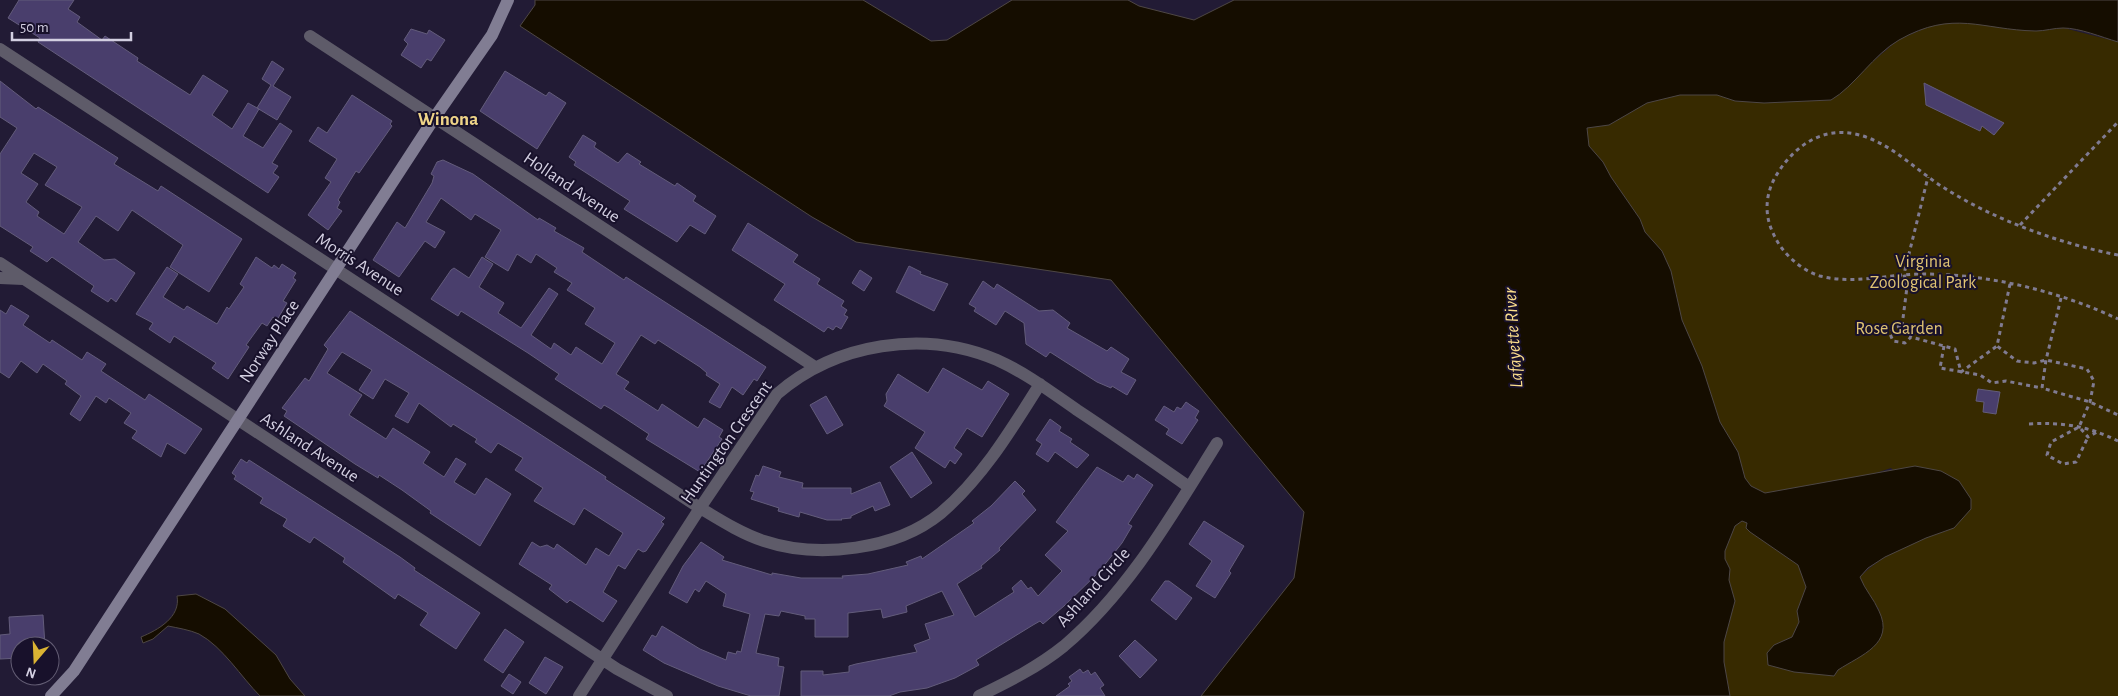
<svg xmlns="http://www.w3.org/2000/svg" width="2118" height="696" viewBox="0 0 2118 696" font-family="'Alegreya Sans',sans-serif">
<rect width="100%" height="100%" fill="#221b35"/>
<path fill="#372a00" d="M1971,22L2036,31L2064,28L2118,42V696H1730L1724,662V642L1735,601L1729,580L1730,569L1725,559V551L1735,526L1742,521L1747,523L1746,528L1798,565L1806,587L1797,611L1799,622L1792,637L1774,645L1834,676L1879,609L1867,594L1860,577C1884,552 1922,539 1954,528L1891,468L1873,474L1765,493L1751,486L1745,478L1738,452L1720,422L1702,366L1682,320L1671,271L1662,251L1645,232L1640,219L1611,177L1603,162L1589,146L1587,128L1609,125L1647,103L1680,95H1717L1735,101L1764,103L1831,100L1837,96L1864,69L1898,40L1937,23Z"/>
<path fill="#150d00" stroke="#4e4744" d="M535,0H863L931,41L947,40L1012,0H1128L1139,6L1194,20L1234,0H2118V42C2101,37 2080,28 2063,28C2054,28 2045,31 2036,31C1981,30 1954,9 1899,40C1874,54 1854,87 1831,100L1764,103L1735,101L1717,95H1680L1647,103L1609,125L1587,128L1589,146L1603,162L1611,177L1640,219L1645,232L1662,251L1671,271L1682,320L1702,366L1720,422L1738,452L1745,478L1751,486L1765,493L1915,466L1941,471L1959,481L1971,499V509L1954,528L1926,538L1885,557L1868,568L1860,577C1865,590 1874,599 1879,611C1895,644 1861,655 1838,670L1834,676L1794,672L1768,665L1767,653L1774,645L1792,637L1799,622L1797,611L1806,587L1798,565L1750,532L1746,528L1747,523L1742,521L1735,526L1725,551V559L1730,569L1729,580L1735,601L1724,642V662L1730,696H1201L1294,578L1304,512L1111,280L856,242L812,217L520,26L535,5Z
M196,594L225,609L276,655L290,679L305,696H260C241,677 223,647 199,634C190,630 178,628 168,626L153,639L143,643L141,637C158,630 181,617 177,596Z"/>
<path fill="#493e6c" stroke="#635c7b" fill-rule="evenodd" d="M19,0H74L68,9L80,17L77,22L102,40L105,36L138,58L137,61L190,95L203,75L228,91L212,115L232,129L248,103L259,109L243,136L263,148L280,123L292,131L272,163L278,166L273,173L279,177L268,193L38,42L40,38L8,18Z
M411,29L427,34L429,30L445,40L431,61L427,59L421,68L401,55L408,44L404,40Z
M272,61L284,69L273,86L291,97L277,120L257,108L271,85L262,79Z
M505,71L546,96L549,92L566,103L537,149L480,111Z
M0,81L36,109L38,107L118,158L114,164L158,191L161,186L242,239L209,292L170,267L183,245L132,210L118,231L96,216L78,242L104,260L115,259L135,273L116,302L111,298L108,302L91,291L94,286L52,257L47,262L30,251L33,247L0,226V154L17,128L0,117ZM34,153L57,167L45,185L82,207L64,234L37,216L39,212L26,202L38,184L21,173Z
M1924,83L2004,123L1994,135L1982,126L1980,131L1926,105Z
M352,95L392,121L390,124L392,126L359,173L356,171L338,200L340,202L337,208L342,211L328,230L308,215L331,182L325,178L337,159L309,141L318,127L327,133Z
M583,135L596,143L594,147L618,163L627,153L641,162L639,164L675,186L677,183L696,196L693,201L716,216L705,234L690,225L677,242L624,209L630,201L574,165L576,162L569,157Z
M443,160L473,174L538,220L539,218L556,228L554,231L584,248L582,252L624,280L626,277L766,367L757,381L754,379L743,395L732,387L720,408L709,402L720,384L706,375L707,373L700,367L658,340L655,344L641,335L616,374L629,382L624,389L658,411L662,404L698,428L704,418L723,430L719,437L722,439L700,472L646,439L649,434L611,409L604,405L601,409L555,379L559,374L528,353L461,311L458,316L431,299L451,270L454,268L469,278L482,257L493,264L479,287L504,303L498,313L521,328L549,288L558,294L531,335L551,349L554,343L571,355L576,347L602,364L615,343L585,324L595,308L567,290L572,283L554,272L557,268L536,254L531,263L517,254L508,271L485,257L501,230L475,214L471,220L441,198L426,222L445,232L435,248L425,241L399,277L373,260L397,222L405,228L432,183L434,176L431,174L437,162Z
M748,223L798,255L793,262L820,279L817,284L844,301L841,306L847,310L844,315L848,317L841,329L836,326L833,330L828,327L824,332L774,300L785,284L732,250Z
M256,257L272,268L274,265L279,269L282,264L296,273L293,278L296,280L283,301L287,303L277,320L273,317L267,326L262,323L246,345L249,347L228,379L212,368L216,363L174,336L170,343L149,329L153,323L136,314L167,267L178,274L163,297L184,310L187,306L217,324L227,307L229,309L244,287L240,284Z
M909,266L921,272L920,274L948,284L934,311L896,292Z
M860,270L872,278L864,291L852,283Z
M983,281L994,289L997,284L1039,311L1053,310L1070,323L1067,328L1107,351L1111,347L1129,359L1121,372L1136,380L1127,395L1112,386L1111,388L1097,382L1050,352L1046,357L1026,344L1024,323L1005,311L996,325L974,311L976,308L969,304Z
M11,305L29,316L23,325L50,343L52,340L82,360L87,352L106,364L101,371L145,400L149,394L202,429L185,454L167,443L161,457L132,438L137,431L124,423L131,413L109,398L106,403L96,396L80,421L70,414L81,396L65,384L67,381L43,364L37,373L21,361L9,378L0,372V310L6,314Z
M350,311L606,477L605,479L665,518L661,522L664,524L646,551L643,552L638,549L625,569L618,565L603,592L617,601L603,622L570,600L567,603L549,589L552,585L519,564L532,542L540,547L547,545L554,549L557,544L586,565L596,548L609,556L623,533L584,508L574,525L534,501L543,488L515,470L523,458L498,443L491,453L475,442L477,439L453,424L451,427L419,403L408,423L395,416L409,393L385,379L373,399L359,390L372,370L342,352L327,373L362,395L349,415L386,439L393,428L430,452L423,463L444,477L456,458L466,464L454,482L475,495L486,478L511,494L480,546L430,513L431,511L402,490L379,475L378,478L355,464L284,416L287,411L282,408L305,378L309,381L328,349L324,345Z
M943,368L982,390L988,381L1009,394L982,437L967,428L954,448L962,454L955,464L950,460L945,468L915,448L925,432L884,406L887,401L886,394L898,374L928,393Z
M1978,389L2000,392L1996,414L1983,412L1984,402L1976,401Z
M826,396L843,425L827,434L810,405Z
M1186,402L1199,411L1195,418L1198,420L1182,444L1166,434L1169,429L1155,420L1164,406L1174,412L1177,407L1181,409Z
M1050,419L1061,427L1059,431L1072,439L1070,442L1089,455L1077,468L1055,452L1048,462L1036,454L1042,444L1036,440Z
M912,452L932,483L911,498L890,467Z
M241,459L247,463L249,460L400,557L415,568L414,570L480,613L456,649L420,625L428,613L398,594L395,599L343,562L345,558L314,537L310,543L283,526L287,519L260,503L263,498L234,479L236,476L232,473Z
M763,466L781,472L779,477L803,483L802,488H851V494L880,482L890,505L875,511L873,506L851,516V518L841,519L842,520H827L800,512L799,517L778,511L779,508L751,499L754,492L750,491L756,475L759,476Z
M1097,467L1123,482L1128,475L1134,479L1137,474L1153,485L1128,524L1132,526L1122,543L1098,573L1064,606L1043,624L1040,621L1033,625L976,660L979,665L955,678L927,688L900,692L889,696H801V671H823V675L849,672V666L856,664L917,652L914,645L930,639L925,624L954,615L942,591L906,606L907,612L883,618L881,609L848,613V637H815V619H805V616L781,611L779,616L765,614L756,653L779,658L778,666L784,667L779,696H751L718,686L664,663L643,650L652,635L656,637L662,626L700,649L726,660L728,652L736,654L737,651L741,652L750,614L723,606L726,594L706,581L699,592L695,589L687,603L669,593L683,566L701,542L724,557L722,560L772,575V573L801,578H843L842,576L868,574L908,565L906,562L921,556L922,559L974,523L972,521L991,506L1015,481L1025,491L1022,494L1036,510L999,548L1000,550L981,566L982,568L957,584L975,617L1014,592L1012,588L1021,580L1028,589L1031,587L1038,596L1062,571L1045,555L1068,531L1056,522Z
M1204,521L1244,546L1229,571L1231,573L1215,598L1196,586L1212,561L1189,544Z
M1165,581H1169L1192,598L1176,620L1151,600Z
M43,615L45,646H20V658L0,659V635L10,634L9,617Z
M505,629L524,642L503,673L484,660Z
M1135,640L1157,660L1140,678L1119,656Z
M545,657L563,667L546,694L529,683Z
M1080,669L1083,673L1088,670L1091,675L1095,672L1104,685L1100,688L1105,696H1056L1070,686L1068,684L1072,681L1069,677Z
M509,674L521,682L513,694L501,686Z"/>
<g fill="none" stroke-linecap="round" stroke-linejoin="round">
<path stroke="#807b91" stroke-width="3" stroke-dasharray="4 4" stroke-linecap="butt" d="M2020,225L2118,122
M2118,255C2061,244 1995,220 1946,189C1916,171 1890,141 1855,134C1823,127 1796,145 1779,171C1766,190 1763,212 1773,233C1781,252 1800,270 1820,276C1854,285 1888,274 1923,274C1988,274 2059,291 2118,319
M2010,284L1997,346L2017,361L2034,363L2046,360L2087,369L2094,381L2090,402L2079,427L2051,442L2047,455L2063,464L2076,462L2088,437
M2061,298L2046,360L2042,388L2090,402L2118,415
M1902,326L1907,287L1904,274L1928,177
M1911,337L1908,330L1902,326L1894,327L1890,334L1893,341L1905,343L1911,337L1955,349L1961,372L1997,346
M1944,346L1940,368L1980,375L1992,383L2006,381L2042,388
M2029,424C2062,422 2088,426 2118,441
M2081,429L2088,437L2097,432"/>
<path stroke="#5e5b69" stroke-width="12" d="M310,36L815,367
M0,49L700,508C720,520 742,534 764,541C818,559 896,550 941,513C983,477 1011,430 1040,384
M0,263L617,669L667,696
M0,278L23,279
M579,696L700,508L777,394C836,343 924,329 997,360C1026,373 1051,392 1077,410C1115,435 1152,461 1189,487
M979,696C1008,682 1038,667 1064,646C1129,591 1172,515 1217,443"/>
<path stroke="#817d93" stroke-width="12" d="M51,696L74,671L435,117L492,35L508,0"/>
</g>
<g text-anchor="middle" stroke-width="4" stroke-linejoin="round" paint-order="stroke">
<g font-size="18" fill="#d3cfe1" stroke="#18112b">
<text transform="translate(572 187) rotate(34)" y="6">Holland Avenue</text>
<text transform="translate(360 264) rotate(33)" y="6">Morris Avenue</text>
<text transform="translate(269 341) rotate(-57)" y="6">Norway Place</text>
<text transform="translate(726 442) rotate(-55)" y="6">Huntington Crescent</text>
<text transform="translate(310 447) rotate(33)" y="6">Ashland Avenue</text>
<text transform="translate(1093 587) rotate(-48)" y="6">Ashland Circle</text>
</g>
<g font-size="18" fill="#e0c372" stroke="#18112b">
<text x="1923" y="267">Virginia<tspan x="1923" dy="21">Zoological Park</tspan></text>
<text x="1899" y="334">Rose Garden</text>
</g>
<g font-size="19" font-weight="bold" fill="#efd488" stroke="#18112b">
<text x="448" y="125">Winona</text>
</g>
<g font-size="19" font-style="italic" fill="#fadd8b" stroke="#18112b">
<text transform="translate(1512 338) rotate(-94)" y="7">Lafayette River</text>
</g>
</g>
<g transform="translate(35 661) rotate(199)"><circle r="24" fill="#18112b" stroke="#635d74"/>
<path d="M0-4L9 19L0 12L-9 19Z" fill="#dab333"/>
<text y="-8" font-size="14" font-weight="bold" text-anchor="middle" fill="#d3cfe1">N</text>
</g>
<path d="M12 32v8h119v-8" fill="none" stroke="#d3cfe1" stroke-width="2.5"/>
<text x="20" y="32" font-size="15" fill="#d3cfe1" stroke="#18112b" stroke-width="4" paint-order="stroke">50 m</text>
</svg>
